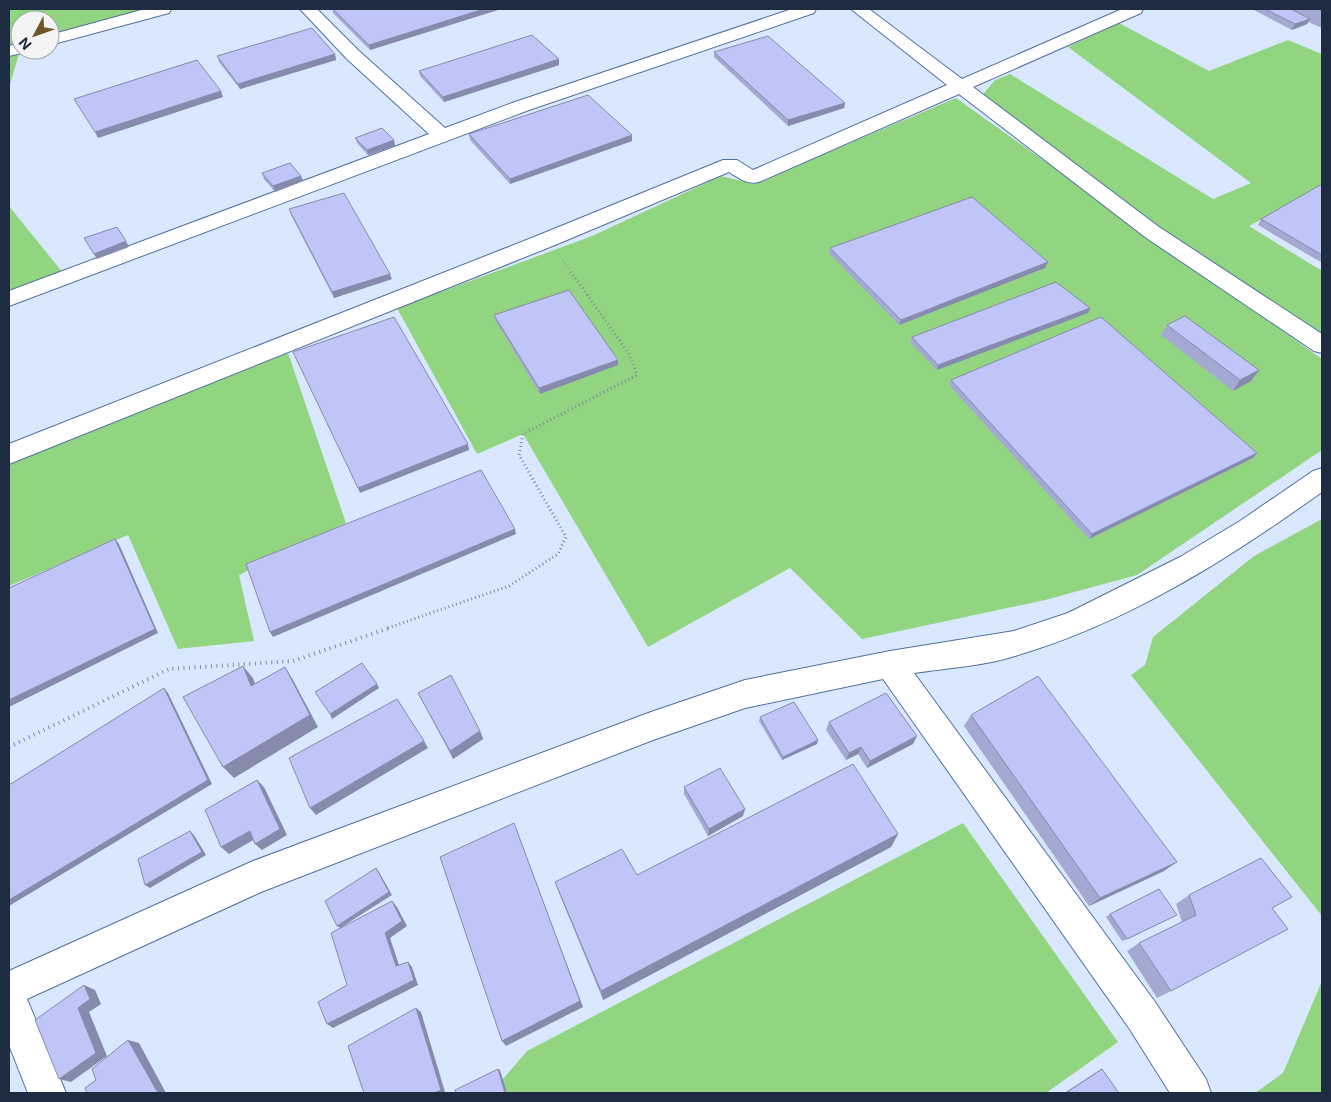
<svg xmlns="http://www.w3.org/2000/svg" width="1331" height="1102" viewBox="0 0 1331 1102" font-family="Inter,sans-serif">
<rect width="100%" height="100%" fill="#dae8ff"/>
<path fill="#92d581" d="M9,9H170L50,40V20H20V50L9,88Z
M1119,23L1209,71L1288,40L1322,54V187L1249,226L1322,271V338L1165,233L983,94L995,80L1010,74L1213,199L1251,183L1068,47Z
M956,98L1322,359V450L1137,575L1045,600L862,639L790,568L648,647L523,434L477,454L397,308L592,236L721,176L754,184Z
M9,206L63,273L67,278L9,298Z
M288,353L346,523L239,575L254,641L178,649L128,535L9,586V459Z
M1322,519V916L1131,675L1145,665L1153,637L1254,556Z
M963,823L1118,1042L1046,1093H491L527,1051Z
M1322,981V1093H1255L1283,1073Z"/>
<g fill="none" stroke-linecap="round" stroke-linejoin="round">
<defs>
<path id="minor" d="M145,9H171L169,13L50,45V35Z
M300,9H317L359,51L445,128L515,102L792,9H816L814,13L529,110L9,306V291L429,134L347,59Z
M851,9H869L962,79L1122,9H1143L1141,13L973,87L1159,227L1322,334V353L1314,351L1145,237L959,94L759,182C747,185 739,178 729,172L555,245L9,464V444L539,235L723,160H737L753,170L947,85Z
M20,43V50H27L26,52L9,56V46Z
M1322,468V492C1228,559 1128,623 1015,656C983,666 947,668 914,673L1155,1002L1206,1079L1211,1093H1170L1129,1028L883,679L745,708L653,740L261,892L27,999L66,1093H28L9,1045V971L253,861L651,712L745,680L890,651L1014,631L1068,613L1180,557L1240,521L1313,471Z"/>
</defs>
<use href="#minor" stroke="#5170a1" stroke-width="2"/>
<path stroke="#7d8ba1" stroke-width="2" stroke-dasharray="0.5 2.5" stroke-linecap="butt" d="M563,261L570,270"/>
<path stroke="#7d8ba1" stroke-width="3" stroke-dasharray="1 3" stroke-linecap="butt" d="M388,628L509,586L558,554L566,537L519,455L523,434L637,375L629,354L569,269"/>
<path stroke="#7d8ba1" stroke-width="4" stroke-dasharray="1 4.5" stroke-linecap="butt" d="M9,747L169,669L293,661L392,627"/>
<use href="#minor" fill="#fff" fill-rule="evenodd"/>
</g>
<path fill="#a4a9d4" d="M332,9H501L370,50L333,13Z
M1252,9H1322V28L1308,22L1307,24L1292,30Z
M714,52L845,103L844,108L788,126L714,57Z
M335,54L336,60L240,89L219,62L217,56Z
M559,65L444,102L420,76L419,71Z
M469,134L632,135V141L510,184L470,140Z
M355,138L394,140L395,146L368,155L357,143Z
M262,173L301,176L303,181L275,192L264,179Z
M1322,184V263L1258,225L1261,219Z
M289,209L392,279L334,298L291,215Z
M830,248L1045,268L899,325L829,253Z
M1090,308L1088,313L937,370L910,342L912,337Z
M494,315L618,365L540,394L495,320Z
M1167,325L1259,370L1251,381L1233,391L1161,335Z
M951,380L1257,453L1253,458L1089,539L949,385Z
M418,693L480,731L483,739L453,759Z
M971,715L1164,871L1089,906L964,726Z
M760,717L817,744L782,760L759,721Z
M829,722L913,744L867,768L858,754L846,760L826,730Z
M684,787L743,816L708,836L684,794Z
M898,834L891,847L603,1000L559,893L555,882L637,875Z
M1189,895L1272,908L1171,991L1157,998L1127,951L1139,943L1182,922L1176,904Z
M1110,914L1177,915L1122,941L1106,917Z
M1102,1069L1119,1093H1064L1098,1071Z"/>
<path fill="#868aac" d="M484,9H501L370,50L369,45Z
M1310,19L1307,24L1292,30L1295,24Z
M335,54L336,60L240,89L238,84Z
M559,59V65L444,102L443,97Z
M221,91L223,97L98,138L95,132Z
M845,103L844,108L788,126V120Z
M632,135V141L510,184V179Z
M394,140L395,146L368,155L367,150Z
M301,176L303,181L275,192L273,186Z
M126,241L129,247L97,259L94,254Z
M1048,262L1045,268L899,325L901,320Z
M390,274L392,279L334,298L332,292Z
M1090,308L1088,313L937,370L938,365Z
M618,360V365L540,394L539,388Z
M1259,370L1251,381L1233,391L1240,380Z
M468,444L469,450L360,493L358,488Z
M1257,453L1253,458L1089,539L1092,534Z
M515,529L516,534L273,637L270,632Z
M115,539L119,544L158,633L9,707V700Z
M243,666L253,678L260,698L251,686Z
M285,667L293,680L318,727L234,778L223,767Z
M377,684L379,688L332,719L330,714Z
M164,688L168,693L212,784L9,906V900Z
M480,731L483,739L453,759L450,751Z
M917,736L913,744L867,768L870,761Z
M818,740L817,744L782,760L783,757Z
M424,741L428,748L316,815L310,808Z
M861,747L858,754L846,760L849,753Z
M257,780L264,787L287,835L262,850L255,844Z
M745,809L743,816L708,836L709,829Z
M190,831L194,835L206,855L150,888L145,885Z
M250,831L257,838L229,854L221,847Z
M517,833L583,1007L506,1046L502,1041Z
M898,834L891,847L603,1000L601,991Z
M1177,862L1164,871L1089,906L1100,898Z
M376,868L379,872L392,895L340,928L337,926Z
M392,901L397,907L407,926L390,938L401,971L396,966L385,933Z
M1177,915L1172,917L1122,941L1127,939Z
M408,962L412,967L418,985L333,1028L327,1024Z
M84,985L95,990L101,1004L89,1012L107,1056L71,1082L59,1079Z
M416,1008L421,1012L445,1092L444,1093H434Z
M128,1040L139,1043L166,1093H158Z
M498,1069L500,1070L507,1093H505Z"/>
<path fill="#bfc5f6" stroke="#868aac" d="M333,9H484L369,45Z
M1265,9H1291L1310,19L1295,24Z
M312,28L335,54L238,84L217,56Z
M532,35L559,59L443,97L419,71Z
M768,36L845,103L788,120L714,52Z
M197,60L221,91L95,132L74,99Z
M588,95L632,135L510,179L469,134Z
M382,128L394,140L367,150L355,138Z
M290,163L301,176L273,186L262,173Z
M1322,184V255L1261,219Z
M344,193L390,274L332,292L289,209Z
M972,197L1048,262L901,320L830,248Z
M117,227L126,241L94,254L84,238Z
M1056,282L1090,308L938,365L912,337Z
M569,290L618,360L539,388L494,315Z
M1185,316L1259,370L1240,380L1167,325Z
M394,317L468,444L358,488L293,352Z
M1101,317L1257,453L1092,534L951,380Z
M481,470L515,529L270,632L246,564Z
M115,539L155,629L9,700V588Z
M362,663L377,684L330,714L315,692Z
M243,666L251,686L285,667L310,715L223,767L183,697Z
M451,675L480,731L450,751L418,693Z
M1038,676L1177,862L1100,898L971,715Z
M164,688L208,780L9,900V785Z
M886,693L917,736L870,761L861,747L849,753L829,722Z
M397,699L424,741L310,808L289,758Z
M794,702L818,740L783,757L760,717Z
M853,764L898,834L601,991L555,882L622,849L637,875Z
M720,768L745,809L709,829L684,787Z
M257,780L280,829L255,844L250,831L221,847L205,810Z
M514,823L580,1001L502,1041L440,857Z
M190,831L202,852L145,885L138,859Z
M1261,858L1292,897L1272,908L1288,929L1171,991L1139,943L1196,915L1189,895Z
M376,868L389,892L337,926L325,901Z
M1159,889L1177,915L1127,939L1110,914Z
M392,901L402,921L385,933L396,966L408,962L414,980L327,1024L318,1002L347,985L331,933Z
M84,985L90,999L78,1008L96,1053L59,1079L35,1020Z
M416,1008L441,1090L434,1093H364L348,1046Z
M128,1040L158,1093H87L85,1088L96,1080L92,1069Z
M498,1069L505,1093H456L455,1090Z
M1102,1069L1119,1093H1066Z"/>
<rect width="1331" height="1102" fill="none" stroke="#1e2c41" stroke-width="20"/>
<g transform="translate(35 35) rotate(229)"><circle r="24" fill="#f4f4f4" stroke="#9ea4ac"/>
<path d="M0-4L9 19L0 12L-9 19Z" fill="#705628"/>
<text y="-8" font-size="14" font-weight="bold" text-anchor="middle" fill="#1e2c41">N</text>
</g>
</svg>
